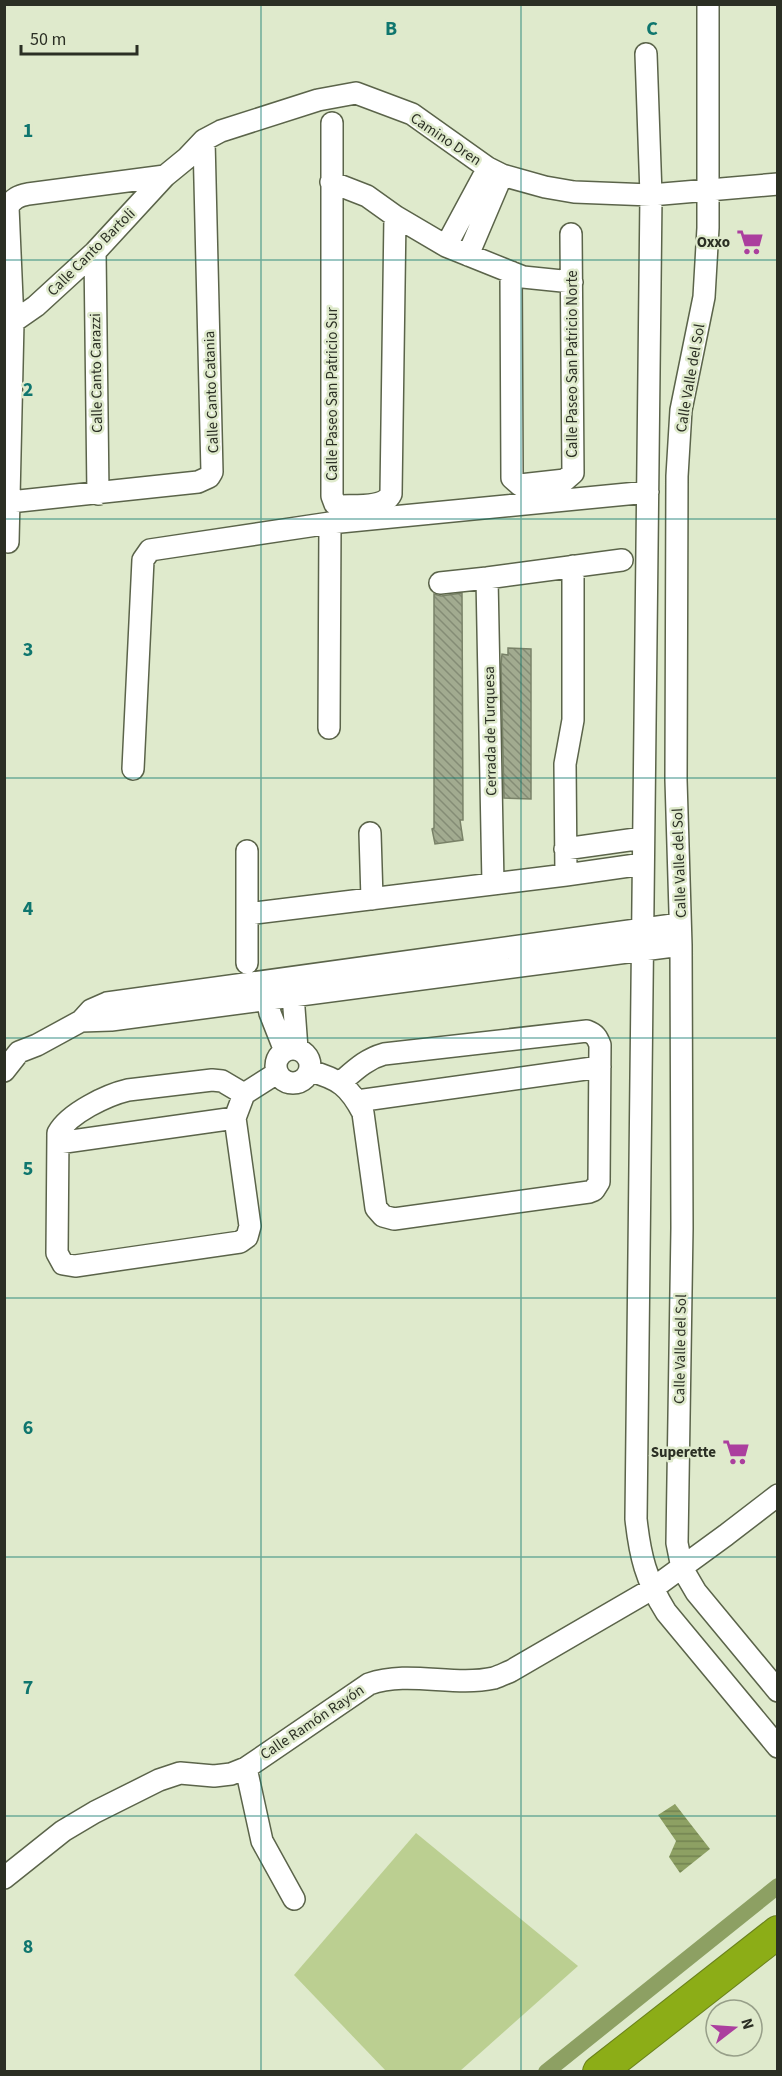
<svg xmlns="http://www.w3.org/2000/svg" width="782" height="2076" viewBox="0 0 782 2076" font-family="'Source Sans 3',sans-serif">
<defs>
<pattern id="water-rules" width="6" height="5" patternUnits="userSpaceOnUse" patternTransform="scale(1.5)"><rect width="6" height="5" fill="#8da063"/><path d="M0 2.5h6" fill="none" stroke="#738351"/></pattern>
<pattern id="building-back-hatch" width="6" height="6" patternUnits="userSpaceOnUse" patternTransform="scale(1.5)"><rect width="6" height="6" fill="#a2ab90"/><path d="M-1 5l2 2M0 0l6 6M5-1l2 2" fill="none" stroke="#848c75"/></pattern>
</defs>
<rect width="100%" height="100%" fill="#dfeacc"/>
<path fill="#bbcf91" d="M416,1833L578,1966L460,2071H386L294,1975Z"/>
<path fill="url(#water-rules)" d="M675,1804L710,1849L680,1873L669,1857L676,1841L658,1815Z"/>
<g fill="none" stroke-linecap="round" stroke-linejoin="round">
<path stroke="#8da063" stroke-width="16" d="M546,2072L778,1886"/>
</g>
<path fill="url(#building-back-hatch)" stroke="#798268" stroke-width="1.5" d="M462,593L463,820H460L463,840L435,844L432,829L434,828V594L441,596Z
M508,648L531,649V799L504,798L501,664L502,654L508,655Z"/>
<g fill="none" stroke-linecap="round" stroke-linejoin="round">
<defs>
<path id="minor" d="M708,4V228L704,297L681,410L677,476L676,780L681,945L682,1228L677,1543L682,1568L696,1592L778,1691
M646,54L651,195L636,1519C640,1556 646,1580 666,1612L778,1747
M332,123V496L335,504L340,506C354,505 384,509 391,494L395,216
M331,182L367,196L395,216L446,246L523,277L572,282
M446,246L488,168
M95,252L98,494
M468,255L502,175
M511,272L512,478L520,485L565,480L573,473L571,234
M13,322L36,306L95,252L165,176L187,158L204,140L221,131L318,100L356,93L412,114L488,168L502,175L545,187L574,192L651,195L778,184
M10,502L198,482L209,477L212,472L204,140
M8,542L13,322L8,207C13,198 19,196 28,194L165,176
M487,578L493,884
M440,583L487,578L622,560
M329,728L330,523
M133,769L143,560L150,550L330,523L648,492
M370,833L372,899
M565,849L643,838
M566,875L565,764L573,720V566
M247,914L566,875L643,864
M247,963V851
M292,981L297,1049
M265,986L270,1013L285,1051
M81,1021L111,1020L681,945
M276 1066a17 17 0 1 1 34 0a17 17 0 1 1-34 0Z
M4,1071L19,1052L37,1045L81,1021L91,1010L107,1003L680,924
M310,1071C339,1079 349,1086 363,1113L376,1208L383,1216L394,1219L589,1192L594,1190L599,1182L600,1045C597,1037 595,1034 587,1031L384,1054C366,1059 355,1070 341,1082
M244,1094L222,1081L212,1080L128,1090C107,1095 69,1113 58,1133L57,1253L63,1264L75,1266L240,1242L247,1237L250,1226L235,1118L244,1094L277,1073
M357,1101L600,1067
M58,1143L235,1118
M246,1768L262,1841L294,1899
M4,1878L63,1831L95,1812L159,1780L180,1773L214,1776L231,1774L246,1768L369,1684C409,1670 453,1687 494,1678C500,1676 506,1673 511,1671L652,1589L726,1535L778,1495"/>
<path id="highway" d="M599,2072L778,1932"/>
</defs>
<use href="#minor" stroke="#5b644a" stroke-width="24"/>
<use href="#highway" stroke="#6a811c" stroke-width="34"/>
<use href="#minor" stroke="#fff" stroke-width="21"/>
<use href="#highway" stroke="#8cad17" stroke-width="32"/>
</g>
<path fill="none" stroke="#0f766e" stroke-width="1.5" stroke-opacity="0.55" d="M261,4V2072M521,4V2072M4,260H778M4,519H778M4,778H778M4,1038H778M4,1298H778M4,1557H778M4,1816H778"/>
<defs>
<symbol id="supermarket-bare" viewBox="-9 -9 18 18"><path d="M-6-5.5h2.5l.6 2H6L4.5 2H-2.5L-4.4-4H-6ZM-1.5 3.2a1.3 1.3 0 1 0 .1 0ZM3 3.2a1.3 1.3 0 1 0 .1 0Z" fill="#ab3f9e" stroke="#dfeacc" stroke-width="2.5" paint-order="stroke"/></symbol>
</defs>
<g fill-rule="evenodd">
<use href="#supermarket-bare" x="731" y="223" width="38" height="38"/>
<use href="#supermarket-bare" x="717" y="1433" width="38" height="38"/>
</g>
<g text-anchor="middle" stroke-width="5" stroke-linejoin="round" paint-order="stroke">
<g font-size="15" fill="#2b2f24" stroke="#dfeacc">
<text transform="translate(446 139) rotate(34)" y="5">Camino Dren</text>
<text transform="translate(91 252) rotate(-45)" y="5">Calle Canto Bartoli</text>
<text transform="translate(572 364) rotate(-90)" y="5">Calle Paseo San Patricio Norte</text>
<text transform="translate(96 373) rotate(-91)" y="5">Calle Canto Carazzi</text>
<text transform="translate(690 378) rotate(-80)" y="5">Calle Valle del Sol</text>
<text transform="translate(211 392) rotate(-92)" y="5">Calle Canto Catania</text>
<text transform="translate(332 394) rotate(-90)" y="5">Calle Paseo San Patricio Sur</text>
<text transform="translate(490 731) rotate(-91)" y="5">Cerrada de Turquesa</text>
<text transform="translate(679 863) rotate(-92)" y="5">Calle Valle del Sol</text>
<text transform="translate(680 1349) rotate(-89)" y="5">Calle Valle del Sol</text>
<text transform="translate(312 1722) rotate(-34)" y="5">Calle Ramón Rayón</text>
</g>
<g font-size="15" font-weight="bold" fill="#2b2f24" stroke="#dfeacc" text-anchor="end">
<text x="730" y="247">Oxxo</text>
<text x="716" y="1457">Superette</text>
</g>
</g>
<g font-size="20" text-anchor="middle" font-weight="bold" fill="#0f766e" stroke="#dfeacc" stroke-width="5" stroke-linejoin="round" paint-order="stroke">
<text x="391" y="35">B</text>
<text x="652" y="35">C</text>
<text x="28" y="137">1</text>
<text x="28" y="396">2</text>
<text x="28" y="656">3</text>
<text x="28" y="915">4</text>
<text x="28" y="1175">5</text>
<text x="28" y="1434">6</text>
<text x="28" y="1694">7</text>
<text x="28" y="1953">8</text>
</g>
<rect width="782" height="2076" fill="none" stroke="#2b2f24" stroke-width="12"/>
<g transform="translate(734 2028) rotate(73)"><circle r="28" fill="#dfeacc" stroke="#979f89" stroke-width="1.5"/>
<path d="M0-4.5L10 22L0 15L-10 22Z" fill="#ab3f9e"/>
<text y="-9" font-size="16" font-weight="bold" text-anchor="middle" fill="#2b2f24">N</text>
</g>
<path d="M21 45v9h116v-9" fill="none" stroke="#2b2f24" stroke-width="3"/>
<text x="30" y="45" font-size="18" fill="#2b2f24" stroke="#dfeacc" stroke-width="4.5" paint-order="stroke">50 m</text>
</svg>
